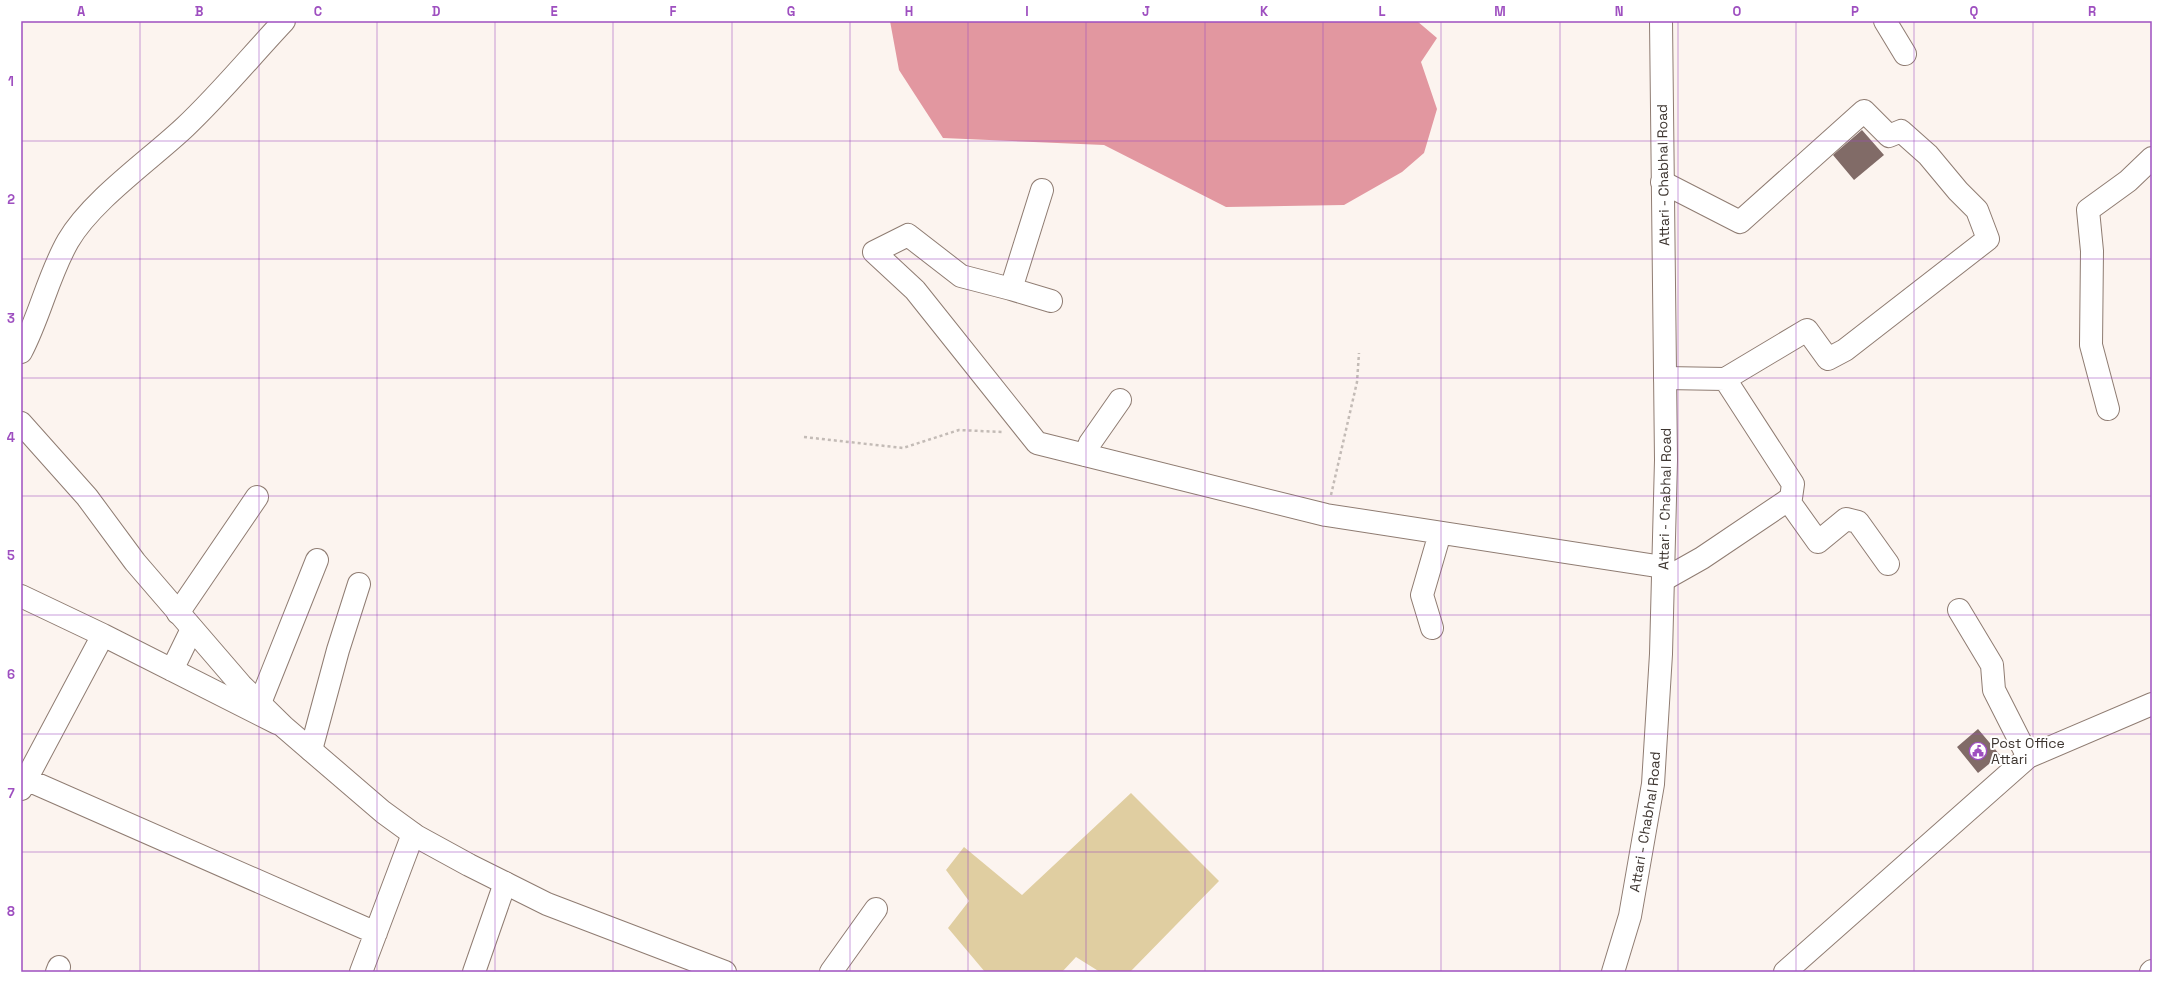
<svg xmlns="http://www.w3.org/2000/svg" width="2173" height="993" viewBox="0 0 2173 993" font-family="'Space Grotesk',sans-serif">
<rect width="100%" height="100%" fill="#fcf4ef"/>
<path fill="#e0cea1" d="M1131,793L1219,881L1130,972H1100L1076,957L1062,972H985L948,928L969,901L946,870L964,847L1022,895Z"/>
<path fill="#e297a0" d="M890,21H1417L1437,38L1421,62L1437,109L1424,153L1402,172L1344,205L1226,207L1104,145L943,138L899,70Z"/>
<path fill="#816b67" d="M1862,130L1884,155L1854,180L1833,155Z
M1978,729L2000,755L1978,773L1957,747Z"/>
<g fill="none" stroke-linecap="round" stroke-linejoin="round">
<defs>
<path id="minor" d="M1885,21L1905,54
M1662,182L1740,222L1864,111L1889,136L1901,131L1928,155L1958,191L1977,210L1988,239L1845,350L1828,359L1807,330L1725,379
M1042,190L1011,289L961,276L908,235L874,252L915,290L1037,443L1326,515L1663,567
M1011,289L1051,301
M21,352C40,316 48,276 68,241C92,200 150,160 185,127C220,94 251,56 284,21
M2108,409L2091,345L2092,251L2088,210L2128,181L2152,158
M1085,455L1090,443L1120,400
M1788,500L1818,542L1846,519L1858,522L1888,564
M1663,580L1702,558L1791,498L1793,484L1725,379L1665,378
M21,596L103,635L277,723
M1959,610L1992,665L1994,690L2028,757
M178,613L257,497
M1432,628L1422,595L1440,533
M172,670L192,629
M260,703L317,560
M311,750L338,650L359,584
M21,777L376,933
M21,789L103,635
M57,972L59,967
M361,972L413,834
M474,972L505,883
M831,972L876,909
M2151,972L2152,971"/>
<path id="tertiary" d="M21,423L87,497L135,562L241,685L284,727L383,812L416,836L469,865L547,904L725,972
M1785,972L2028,757L2152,704"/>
<g id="secondary">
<path id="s1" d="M1613,972L1630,916L1653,784L1661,654L1666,460L1661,21"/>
</g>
</defs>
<use href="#minor" stroke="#8f7c72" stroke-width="24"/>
<use href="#tertiary" stroke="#8f7c72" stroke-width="24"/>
<use href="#secondary" stroke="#8f7c72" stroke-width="24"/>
<path stroke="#c3bbb6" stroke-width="2.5" stroke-dasharray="3 3" stroke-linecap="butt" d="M804,437L903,448L959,430L1002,432
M1331,495L1357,382L1359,353"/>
<use href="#minor" stroke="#fff" stroke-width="22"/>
<use href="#tertiary" stroke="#fff" stroke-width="22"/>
<use href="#secondary" stroke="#fff" stroke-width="22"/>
</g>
<path fill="none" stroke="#9e4fc0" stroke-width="1" stroke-opacity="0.55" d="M140,21V972M259,21V972M377,21V972M495,21V972M613,21V972M732,21V972M850,21V972M968,21V972M1086,21V972M1205,21V972M1323,21V972M1441,21V972M1560,21V972M1678,21V972M1796,21V972M1914,21V972M2033,21V972M21,141H2152M21,259H2152M21,378H2152M21,496H2152M21,615H2152M21,734H2152M21,852H2152"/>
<defs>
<symbol id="civic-ring" viewBox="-11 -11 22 22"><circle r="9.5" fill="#fff" stroke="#9e4fc0" stroke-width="1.5"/><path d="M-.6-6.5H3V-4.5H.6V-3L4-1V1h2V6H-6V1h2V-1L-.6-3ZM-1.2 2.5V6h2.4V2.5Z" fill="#9e4fc0"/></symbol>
</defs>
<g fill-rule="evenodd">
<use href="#civic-ring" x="1968" y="741" width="20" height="20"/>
</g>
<g text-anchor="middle" stroke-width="4" stroke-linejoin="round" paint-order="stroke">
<g font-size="14" fill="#3e3631" stroke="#fff">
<text transform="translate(1663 175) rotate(-91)" y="5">Attari - Chabhal Road</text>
<text dy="5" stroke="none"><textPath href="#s1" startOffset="478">Attari - Chabhal Road</textPath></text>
<text dy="5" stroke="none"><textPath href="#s1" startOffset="154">Attari - Chabhal Road</textPath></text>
</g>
<g font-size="14" fill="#3e3631" stroke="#fff" text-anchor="start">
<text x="1991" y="748">Post Office<tspan x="1991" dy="16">Attari</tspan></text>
</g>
</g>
<rect width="2173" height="993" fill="none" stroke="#ffffff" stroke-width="44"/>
<rect x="22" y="22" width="2129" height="949" fill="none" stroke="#9e4fc0" stroke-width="1.5"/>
<g font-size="13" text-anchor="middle" font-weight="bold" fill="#9e4fc0">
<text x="81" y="16">A</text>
<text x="199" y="16">B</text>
<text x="318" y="16">C</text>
<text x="436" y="16">D</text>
<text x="554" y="16">E</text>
<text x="673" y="16">F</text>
<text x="791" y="16">G</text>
<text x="909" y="16">H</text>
<text x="1027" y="16">I</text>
<text x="1146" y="16">J</text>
<text x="1264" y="16">K</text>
<text x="1382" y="16">L</text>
<text x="1500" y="16">M</text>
<text x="1619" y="16">N</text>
<text x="1737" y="16">O</text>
<text x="1855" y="16">P</text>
<text x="1974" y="16">Q</text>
<text x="2092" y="16">R</text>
<text x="11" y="86">1</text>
<text x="11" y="204">2</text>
<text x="11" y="323">3</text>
<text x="11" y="442">4</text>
<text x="11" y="560">5</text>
<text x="11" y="679">6</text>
<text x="11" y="798">7</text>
<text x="11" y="916">8</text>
</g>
</svg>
